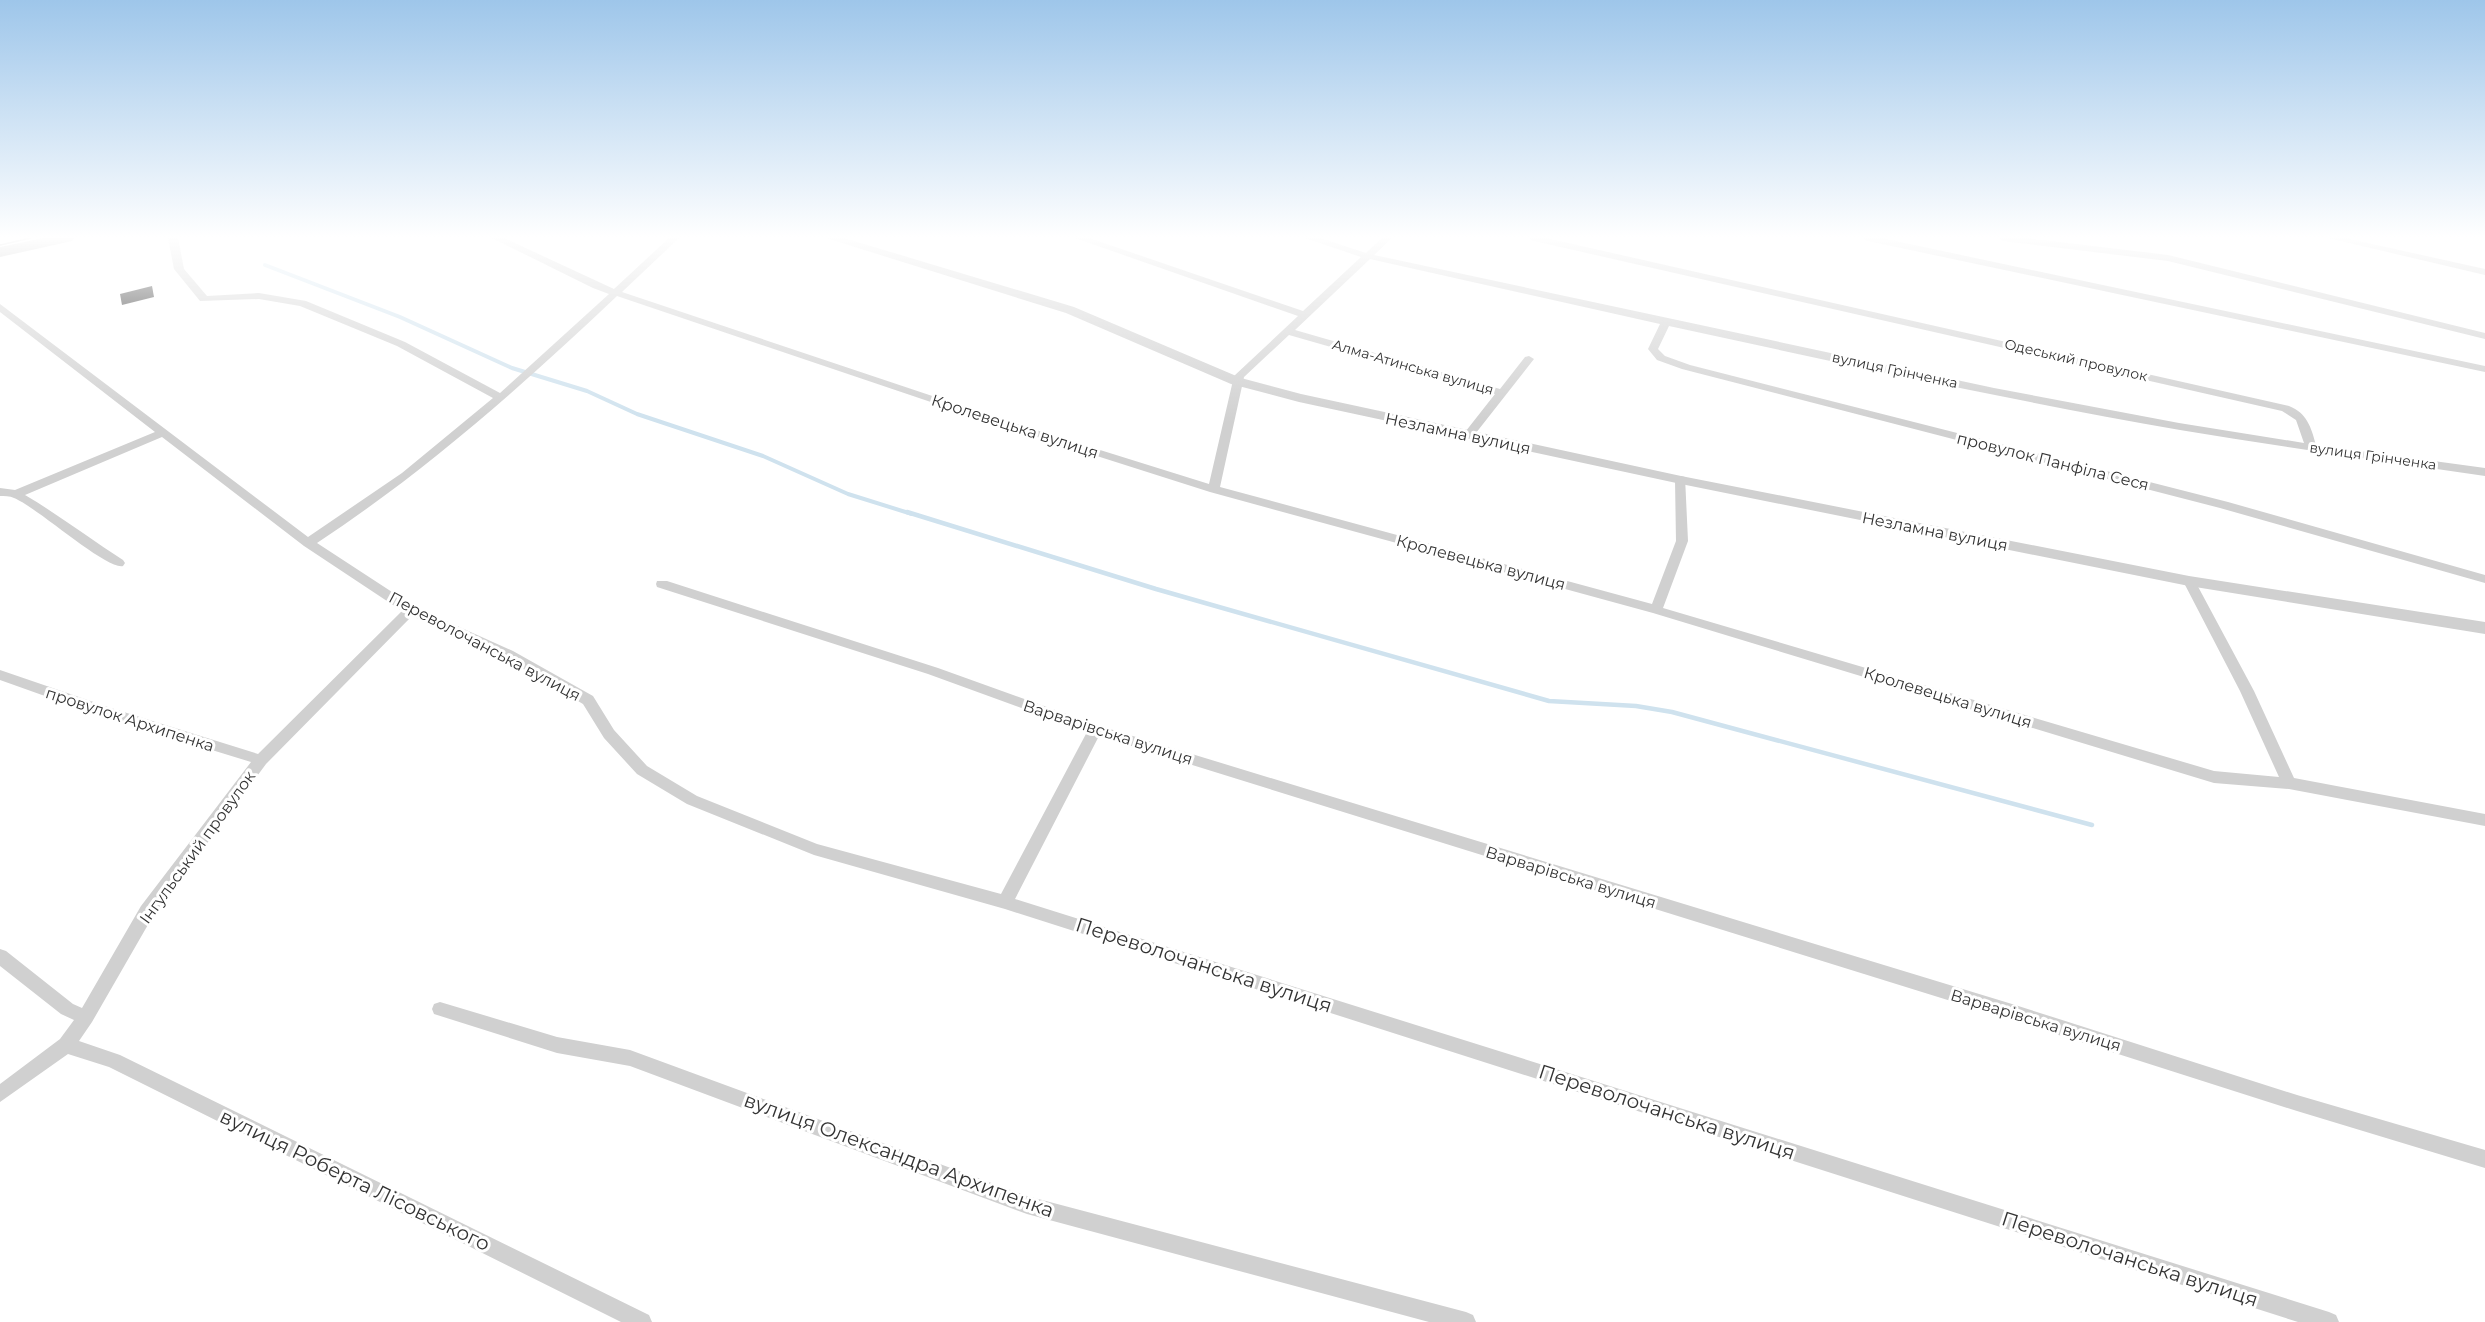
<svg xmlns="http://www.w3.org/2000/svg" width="2485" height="1322" viewBox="0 0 2485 1322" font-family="Montserrat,sans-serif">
<rect width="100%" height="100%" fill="#fff"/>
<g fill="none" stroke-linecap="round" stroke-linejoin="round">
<path stroke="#cfe2ee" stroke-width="4" d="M265,265L400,317L512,368L587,391L637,414L763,456L848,494L912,514"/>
<path stroke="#cfe2ee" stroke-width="4.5" d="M907,512L1156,589L1549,701L1636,706L1672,712L2092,825"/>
</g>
<path fill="#1a1a1a" d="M152,286L154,297L122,305L120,294Z"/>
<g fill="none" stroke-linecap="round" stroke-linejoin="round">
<path fill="#d0d0d0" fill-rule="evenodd" d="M168,238H178L184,269L207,296L259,293L306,301L405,342L500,393L609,294L593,288L492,238H504L614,289L669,238H679L622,292L1001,419L1209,484L1234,376L1298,316L1075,238H1089L1303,311L1361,257L1305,238H1320L1366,253L1382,238H1392L1374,255L1994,388L2179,423L2304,443L2296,420L2282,411L1534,241L1529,238H1546L2289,406C2307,413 2311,427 2316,445L2485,468V476C2383,461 2282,447 2180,430C2009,400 1839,363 1669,326L1658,349L1665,356L1690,365L2228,502L2485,575V583L2220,508L1682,369L1657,360L1648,349L1660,324L1370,259L1295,330L1500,389L1525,357L1529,356L1534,359L1472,438L1468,439L1462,436L1495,394L1289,335L1244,377L1220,487L1652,604L1676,541L1675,480L1681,476L1685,477L1688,541L1663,608L2214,771L2279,777L2240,691L2183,581L2189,577L2195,581L2254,691L2294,778L2485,814V826L2289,789L2214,783L1653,613L1210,492L993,423L617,296C522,386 426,471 317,543L415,607L513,651L593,696L614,730L647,766L697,796L817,844L1001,894L1087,732L928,674L657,587L656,584L657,581H667L938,668L1100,726L2012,1004L2297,1095L2485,1150V1168L2297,1111L2012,1020L1099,736L1015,899L2329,1312L2336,1315L2339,1322H2298L1005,909L814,855L687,804L637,774L604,738L583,704L503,657L412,616L266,764L153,916L92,1022L79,1041L120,1055L649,1315L652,1322H621L109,1067L68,1054L0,1102V1084L60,1039L74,1020L61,1014L0,966V949L6,951L73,1004L82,1008L141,906L251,762L101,716L0,680V670L111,708L258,754L402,611L304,546L162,437L25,495C59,515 90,539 123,560L125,563L123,566C106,570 37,507 14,498C10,496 4,496 0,496V488L15,490L155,432L0,312V304L308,537L402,473L493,398L397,346L300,306L259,299L200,301L174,269Z
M1863,238H1881L2485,366V372L1868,241Z
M1998,238H2026L2168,255L2485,333V339L2168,261L2003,241Z
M2328,238H2345L2485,269V275Z
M440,1002L557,1037L630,1050L1027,1196L1466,1312L1473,1315L1476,1322H1429L1027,1214L630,1066L557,1053L434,1014L432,1009L434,1004Z"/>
<path fill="#d0d0d0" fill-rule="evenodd" d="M826,238H844L1074,307L1241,378L1301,394L1681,476L2189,576L2485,622V634L2189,586L1681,484L1299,402L1231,384L1066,313Z"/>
<path fill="#a2a2a2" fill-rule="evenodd" d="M44,238H74L72,241L0,257V247Z"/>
<path stroke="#888" stroke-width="1.5" d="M0,245L31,238"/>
</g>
<linearGradient id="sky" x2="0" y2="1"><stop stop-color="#9ec6ea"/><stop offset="0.56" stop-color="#fff"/><stop offset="1" stop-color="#fff" stop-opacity="0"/></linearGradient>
<rect width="2485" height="423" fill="url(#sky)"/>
<g text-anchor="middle" stroke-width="6" stroke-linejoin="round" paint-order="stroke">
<g font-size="14" fill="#333" stroke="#fff">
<text transform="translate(2076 360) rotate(13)" y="5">Одеський провулок</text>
<text transform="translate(1413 367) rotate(16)" y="5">Алма-Атинська вулиця</text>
<text transform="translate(1895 370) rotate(12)" y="5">вулиця Грінченка</text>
<text transform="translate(2373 456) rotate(8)" y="5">вулиця Грінченка</text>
</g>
<g font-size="16" fill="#333" stroke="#fff">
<text transform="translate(1015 426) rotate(18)" y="6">Кролевецька вулиця</text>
<text transform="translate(1458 433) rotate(12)" y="6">Незламна вулиця</text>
<text transform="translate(2053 461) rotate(14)" y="6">провулок Панфіла Сеся</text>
<text transform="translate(1935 531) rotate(11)" y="6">Незламна вулиця</text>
<text transform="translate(1481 562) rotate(15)" y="6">Кролевецька вулиця</text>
<text transform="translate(485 646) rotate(28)" y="6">Переволочанська вулиця</text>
<text transform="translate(1948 697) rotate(17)" y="6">Кролевецька вулиця</text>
<text transform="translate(130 719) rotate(18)" y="6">провулок Архипенка</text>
<text transform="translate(1108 732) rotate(18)" y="6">Варварівська вулиця</text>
<text transform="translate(197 847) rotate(-54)" y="6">Інгульський провулок</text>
<text transform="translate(1571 877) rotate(17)" y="6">Варварівська вулиця</text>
<text transform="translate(2036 1020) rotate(17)" y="6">Варварівська вулиця</text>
</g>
<g font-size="20" fill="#333" stroke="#fff">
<text transform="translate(1204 965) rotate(18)" y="7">Переволочанська вулиця</text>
<text transform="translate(1667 1112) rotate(18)" y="7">Переволочанська вулиця</text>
<text transform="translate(899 1155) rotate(20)" y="7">вулиця Олександра Архипенка</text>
<text transform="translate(355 1180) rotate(26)" y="7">вулиця Роберта Лісовського</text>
<text transform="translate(2130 1259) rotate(18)" y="7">Переволочанська вулиця</text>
</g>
</g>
</svg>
